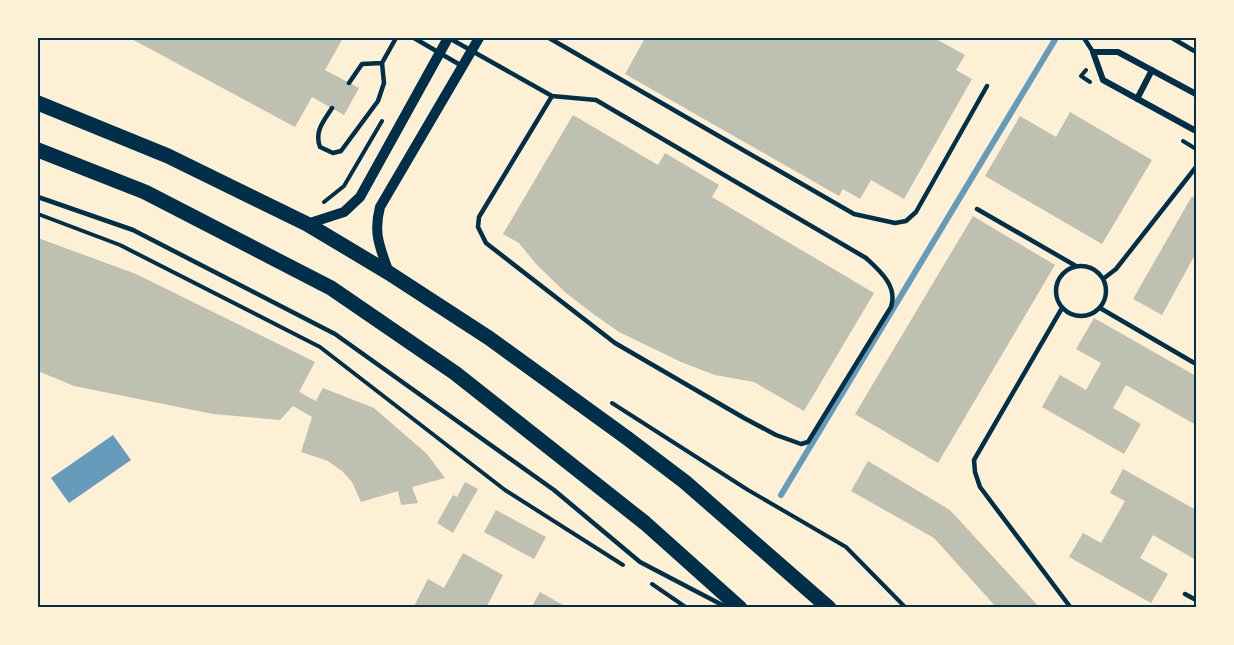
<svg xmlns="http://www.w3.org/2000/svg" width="1234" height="645" viewBox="0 0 1234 645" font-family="Manrope,sans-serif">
<rect width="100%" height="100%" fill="#fdf0d5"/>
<path fill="#669bbc" d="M113,435L131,460L69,503L51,478Z"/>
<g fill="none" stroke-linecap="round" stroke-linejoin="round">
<path stroke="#669bbc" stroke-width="6" d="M781,495L1056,38"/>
</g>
<path fill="#bec0b2" d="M130,38H343L325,70L359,88L344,115L312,97L295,127Z
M645,38H934L965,55L956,70L972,79L904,199L871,180L860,199L843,189L839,196L625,74Z
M1070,112L1152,160L1102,244L985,176L1020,116L1056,137Z
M573,115L658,165L665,153L719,185L712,197L874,293L804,411L754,382L715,375L681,362L619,332L592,313L566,293L536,264L519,243L503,234Z
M1192,196L1196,199V253L1162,315L1133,299Z
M973,216L1055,265L938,463L855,414Z
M38,238L136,274L315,362L299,392L316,401L323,388L374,408L427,454L445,478L412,487L418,503L401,505L398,491L361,502L352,482L342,471L328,461L301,452L312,417L293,406L280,420L213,414L74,386L38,371Z
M1094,318L1196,376V425L1126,385L1113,408L1141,424L1124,454L1042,407L1060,375L1086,390L1101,363L1076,349Z
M868,461L950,510L1040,608H997L934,538L851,491Z
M1123,469L1196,510V560L1153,535L1140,558L1168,574L1151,603L1069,557L1083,533L1101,543L1125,501L1110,493Z
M465,482L478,489L453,533L437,523L453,495L457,497Z
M496,510L546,537L534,559L484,532Z
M463,553L503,575L486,608L414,606L428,579L444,588Z
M540,592L563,605L562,608H531Z"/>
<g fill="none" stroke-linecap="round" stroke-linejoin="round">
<path stroke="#003049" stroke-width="4" d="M1086,70L1081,76L1090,82
M1183,141L1196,149
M324,202L344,186L382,121
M38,214L120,245L320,347L505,490L623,565
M612,403L748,490L846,547L906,608
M652,584L687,608"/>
<path stroke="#003049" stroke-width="4.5" d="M414,38L462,66
M449,38L552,96L596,100L866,258C880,271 898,286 891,307L808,442L801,444L776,435L744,418L615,343L486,243L478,227L479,217L552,96
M549,38L854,214L895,223L906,221L916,212L987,86
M1084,38L1093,52
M1172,38L1196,52
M349,83L362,64L382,63
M332,108C324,121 314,131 320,147L333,153L341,151L378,101L384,83L382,63L396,38
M38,197L133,230L335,334L554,490L640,562L728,608
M977,209L1076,266
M1056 291a25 25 0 1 1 50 0a25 25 0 1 1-50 0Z
M1103,279L1116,269L1196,167
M1062,308L974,460L975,472L980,487L1071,608
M1100,308L1196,364
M1185,594L1196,600"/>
<path stroke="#003049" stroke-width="6" d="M1196,94L1118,52H1093L1103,80L1196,131
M1137,99L1152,70"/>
<path stroke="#003049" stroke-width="10" d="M307,224L344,212L360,197L448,38
M389,273C380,247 373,234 380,207L479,38"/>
<path stroke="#003049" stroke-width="15" d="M38,103L168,156L307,224L389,273L489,338L627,438L685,482L829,608
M38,150L145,192L331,288L455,373L645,523L740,608"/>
</g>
<rect width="1234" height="645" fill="none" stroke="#fdf0d5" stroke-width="78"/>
<rect x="39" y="39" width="1156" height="567" fill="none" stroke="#003049" stroke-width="2"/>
</svg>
